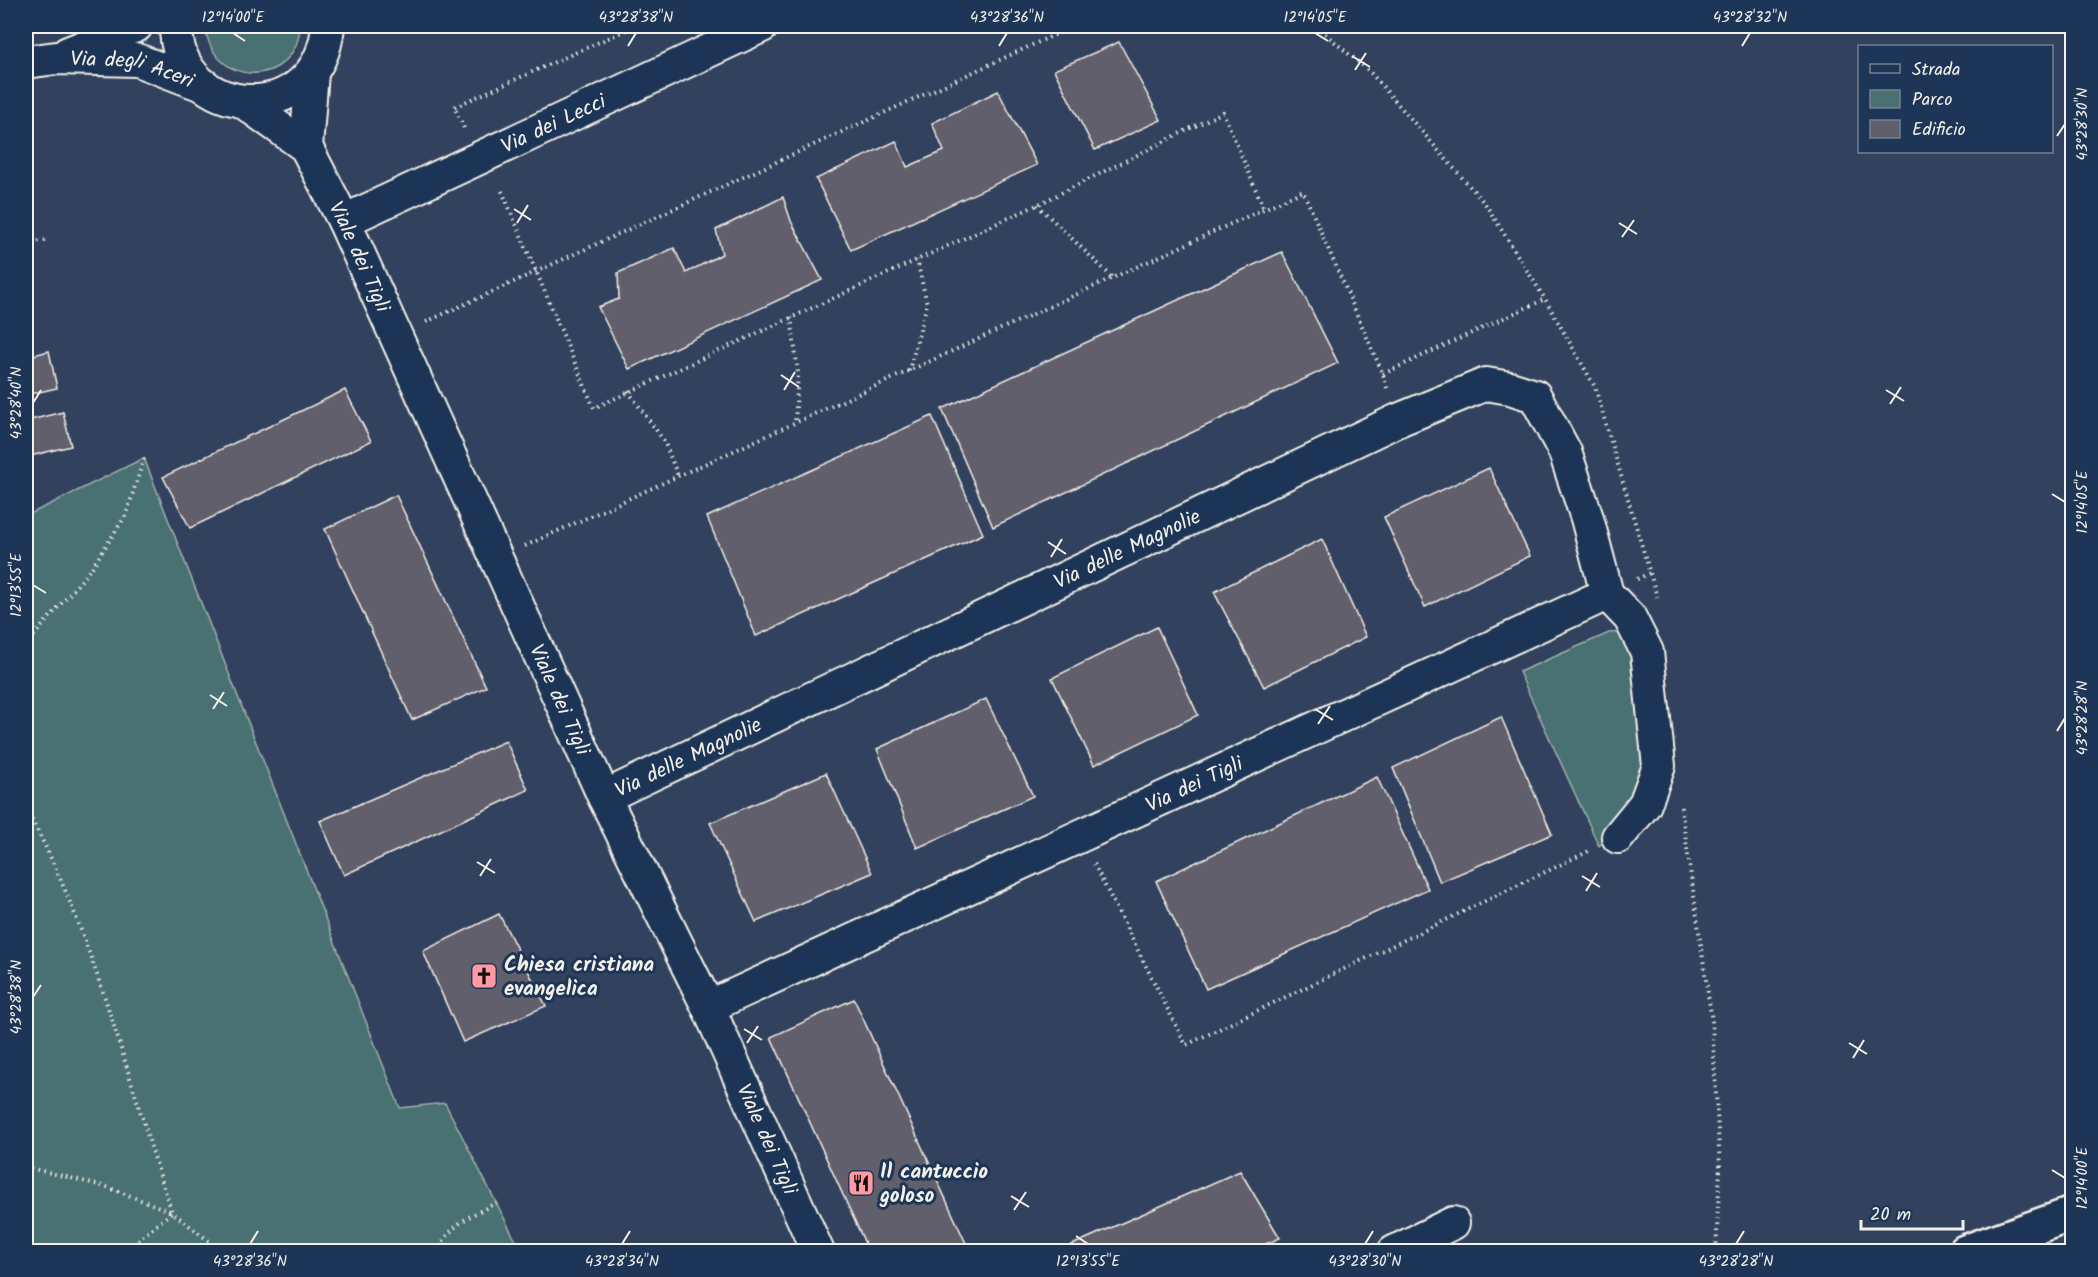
<svg xmlns="http://www.w3.org/2000/svg" width="2098" height="1277" viewBox="0 0 2098 1277" font-family="Kalam,sans-serif">
<rect width="100%" height="100%" fill="#32425e"/>
<filter id="ink" filterUnits="userSpaceOnUse"><feTurbulence type="fractalNoise" baseFrequency=".0167" numOctaves="2"/><feDisplacementMap in="SourceGraphic" scale="12" xChannelSelector="R" yChannelSelector="G"/><feConvolveMatrix kernelMatrix="1 2 1 2 8 2 1 2 1" color-interpolation-filters="sRGB"/></filter>
<g filter="url(#ink)">
<path fill="#4a7072" stroke="#9fb0ad" stroke-width="1.5" d="M205,26H300C297,87 213,91 205,26Z
M144,458L400,1108L445,1103L521,1251H26V516Z
M1623,632L1632,644L1645,765L1637,800L1614,830L1599,846L1519,672L1609,633Z"/>
<path fill="#625f6d" stroke="#f4f1e8" stroke-width="1.5" d="M1119,42L1161,120L1095,150L1054,70Z
M998,91L1037,165L851,250L816,179L896,141L907,167L944,151L932,123Z
M783,197L791,221L822,280L629,369L598,307L619,299L618,273L674,248L686,273L722,254L716,230Z
M1282,252L1338,363L993,527L942,409Z
M49,351L57,388L26,395V357Z
M345,390L371,441L190,528L163,477Z
M63,412L71,446L26,457V421Z
M932,416L983,534L756,636L707,517Z
M1489,468L1530,556L1425,607L1384,517Z
M396,495L486,687L412,720L325,529Z
M1322,539L1366,637L1264,687L1214,592Z
M1157,627L1198,715L1094,765L1052,678Z
M986,699L1033,796L917,848L877,749Z
M1501,717L1552,834L1440,882L1393,768Z
M506,741L528,790L344,875L320,821Z
M826,773L872,873L756,922L710,823Z
M1377,777L1428,889L1206,989L1156,881Z
M499,914L546,1006L463,1042L423,951Z
M854,999L970,1252H869L771,1037Z
M1240,1171L1280,1238L1247,1252H1056Z"/>
<g fill="none" stroke-linecap="round" stroke-linejoin="round">
<defs>
<g id="minor">
<path d="M176,26C176,121 319,131 328,26"/>
<path d="M68,53L136,26"/>
<path id="s1" d="M26,62L56,58L137,60L205,86"/>
<path id="s2" d="M242,101L306,147L344,221L604,797L708,1007L818,1252"/>
<path d="M306,147L312,73"/>
<path id="s3" d="M344,221L762,26"/>
<path d="M1607,594L1630,618L1647,652L1659,766L1645,804L1618,837"/>
<path id="s4" d="M604,797L1396,421L1486,384L1510,388L1535,396L1565,452L1587,518L1607,594L708,1007"/>
<path d="M1394,1252L1453,1223"/>
</g>
<path id="tertiary" d="M1965,1252L2072,1214"/>
</defs>
<use href="#minor" stroke="#f4f1e8" stroke-width="36"/>
<use href="#tertiary" stroke="#f4f1e8" stroke-width="38"/>
<path stroke="#f4f1e8" stroke-width="4" stroke-dasharray="1.5 4.5" stroke-linecap="butt" d="M1316,26L1369,71L1486,205L1545,299
M464,128L454,107L635,26
M502,191L594,408L1037,205L1223,112L1264,209
M1037,205L1113,278
M26,243L48,240
M791,317L798,373L795,423
M426,322L1074,26
M909,371L927,304L917,260
M1383,374L1545,299L1595,387L1657,597
M628,391L664,441L678,476
M525,546L1303,191L1383,374L1387,388
M1637,579L1650,573
M26,645L91,569L126,515L144,458
M1681,807L1712,1021L1720,1168L1716,1252
M26,809C94,932 127,1078 172,1212L107,1187L26,1167
M1094,864L1186,1045L1589,851
M124,1252L172,1212L223,1252
M437,1252C452,1223 468,1217 496,1203"/>
<use href="#minor" stroke="#1d3557" stroke-width="32"/>
<use href="#tertiary" stroke="#1d3557" stroke-width="33"/>
</g>
</g>
<path fill="none" stroke="#f4f1e8" stroke-width="2" d="M233,33L245,41M1315,33L1328,41M628,46L636,33M999,46L1007,33M1742,46L1750,33M1352,56L1370,67M1355,70L1366,53M2057,136L2065,124M514,209L531,220M517,223L528,205M1619,223L1637,234M1622,237L1634,220M781,375L799,387M784,390L795,372M1886,390L1904,401M33,403L41,390M1890,404L1901,387M2052,494L2065,502M1048,542L1066,554M1051,557L1062,539M33,585L46,593M210,695L227,706M213,709L224,692M1315,709L1333,720M1318,724L1330,706M2057,731L2065,718M477,862L495,873M480,876L491,859M1582,876L1600,887M1586,891L1597,873M33,997L41,985M744,1029L762,1040M747,1043L758,1026M1849,1043L1867,1054M1853,1058L1864,1040M2052,1170L2065,1178M1011,1196L1029,1207M1014,1210L1026,1192M1076,1236L1088,1244M250,1244L258,1231M622,1244L630,1231M1365,1244L1373,1231M1736,1244L1744,1231"/>
<defs>
<symbol id="church-square" viewBox="-11 -11 22 22"><rect x="-9" y="-9" width="18" height="18" rx="4" fill="#ff9aa2" stroke="#1d3557"/><path d="M-1.2-6h2.4v3.5h3.3v2.4h-3.3V6h-2.4V-.1h-3.3v-2.4h3.3Z" fill="#111"/></symbol>
<symbol id="restaurant-square" viewBox="-11 -11 22 22"><rect x="-9" y="-9" width="18" height="18" rx="4" fill="#ff9aa2" stroke="#1d3557"/><path d="M-5-6h1v4h1v-4h1v4h1v-4h1v5L-1.5 .5V6h-2V.5L-5-1ZM5-6V6H3V1.5H1.5Q1.5-4 5-6Z" fill="#111"/></symbol>
</defs>
<g fill-rule="evenodd">
<use href="#church-square" x="469" y="961" width="30" height="30"/>
<use href="#restaurant-square" x="846" y="1168" width="30" height="30"/>
</g>
<g text-anchor="middle" stroke-width="6" stroke-linejoin="round" paint-order="stroke">
<g font-size="21" fill="#f4f1e8" stroke="#1d3557">
<text dy="7" stroke="none"><textPath href="#s1" startOffset="108">Via degli Aceri</textPath></text>
<text dy="7" stroke="none"><textPath href="#s3" startOffset="231">Via dei Lecci</textPath></text>
<text dy="7" stroke="none"><textPath href="#s2" startOffset="201">Viale dei Tigli</textPath></text>
<text dy="7" stroke="none"><textPath href="#s4" startOffset="579">Via delle Magnolie</textPath></text>
<text dy="7" stroke="none"><textPath href="#s2" startOffset="687">Viale dei Tigli</textPath></text>
<text dy="7" stroke="none"><textPath href="#s4" startOffset="93">Via delle Magnolie</textPath></text>
<text transform="translate(1194 784) rotate(-25)" y="7">Via dei Tigli</text>
<text dy="7" stroke="none"><textPath href="#s2" startOffset="1173">Viale dei Tigli</textPath></text>
</g>
<g font-size="21" font-weight="bold" fill="#f4f1e8" stroke="#1d3557" text-anchor="start">
<text x="504" y="971">Chiesa cristiana<tspan x="504" dy="24">evangelica</tspan></text>
<text x="880" y="1178">Il cantuccio<tspan x="880" dy="24">goloso</tspan></text>
</g>
</g>
<rect width="2098" height="1277" fill="none" stroke="#1d3557" stroke-width="66"/>
<rect x="1858" y="45" width="195" height="108" fill="#1d3557" stroke="#738091" stroke-width="1.5"/>
<rect x="1870" y="64" width="30" height="9" fill="#1d3557" stroke="#738091" stroke-width="1.5"/>
<text x="1912" y="75" font-size="18" fill="#f4f1e8">Strada</text>
<rect x="1870" y="90" width="30" height="18" fill="#4a7072" stroke="#738091" stroke-width="1.5"/>
<text x="1912" y="105" font-size="18" fill="#f4f1e8">Parco</text>
<rect x="1870" y="120" width="30" height="18" fill="#625f6d" stroke="#738091" stroke-width="1.5"/>
<text x="1912" y="135" font-size="18" fill="#f4f1e8">Edificio</text>
<path d="M1861 1220v9h102v-9" fill="none" stroke="#f4f1e8" stroke-width="3"/>
<text x="1870" y="1220" font-size="18" fill="#f4f1e8" stroke="#1d3557" stroke-width="4.5" paint-order="stroke">20 m</text>
<rect x="33" y="33" width="2032" height="1211" fill="none" stroke="#f4f1e8" stroke-width="2"/>
<g font-size="15" text-anchor="middle" fill="#f4f1e8">
<text x="233" y="22">12°14'00"E</text>
<text x="636" y="22">43°28'38"N</text>
<text x="1007" y="22">43°28'36"N</text>
<text x="1315" y="22">12°14'05"E</text>
<text x="1750" y="22">43°28'32"N</text>
<text transform="translate(2082 124) rotate(-90)" y="5">43°28'30"N</text>
<text transform="translate(16 403) rotate(-90)" y="5">43°28'40"N</text>
<text transform="translate(2082 502) rotate(-90)" y="5">12°14'05"E</text>
<text transform="translate(16 585) rotate(-90)" y="5">12°13'55"E</text>
<text transform="translate(2082 718) rotate(-90)" y="5">43°28'28"N</text>
<text transform="translate(16 997) rotate(-90)" y="5">43°28'38"N</text>
<text transform="translate(2082 1178) rotate(-90)" y="5">12°14'00"E</text>
<text x="250" y="1266">43°28'36"N</text>
<text x="622" y="1266">43°28'34"N</text>
<text x="1088" y="1266">12°13'55"E</text>
<text x="1365" y="1266">43°28'30"N</text>
<text x="1736" y="1266">43°28'28"N</text>
</g>
</svg>
